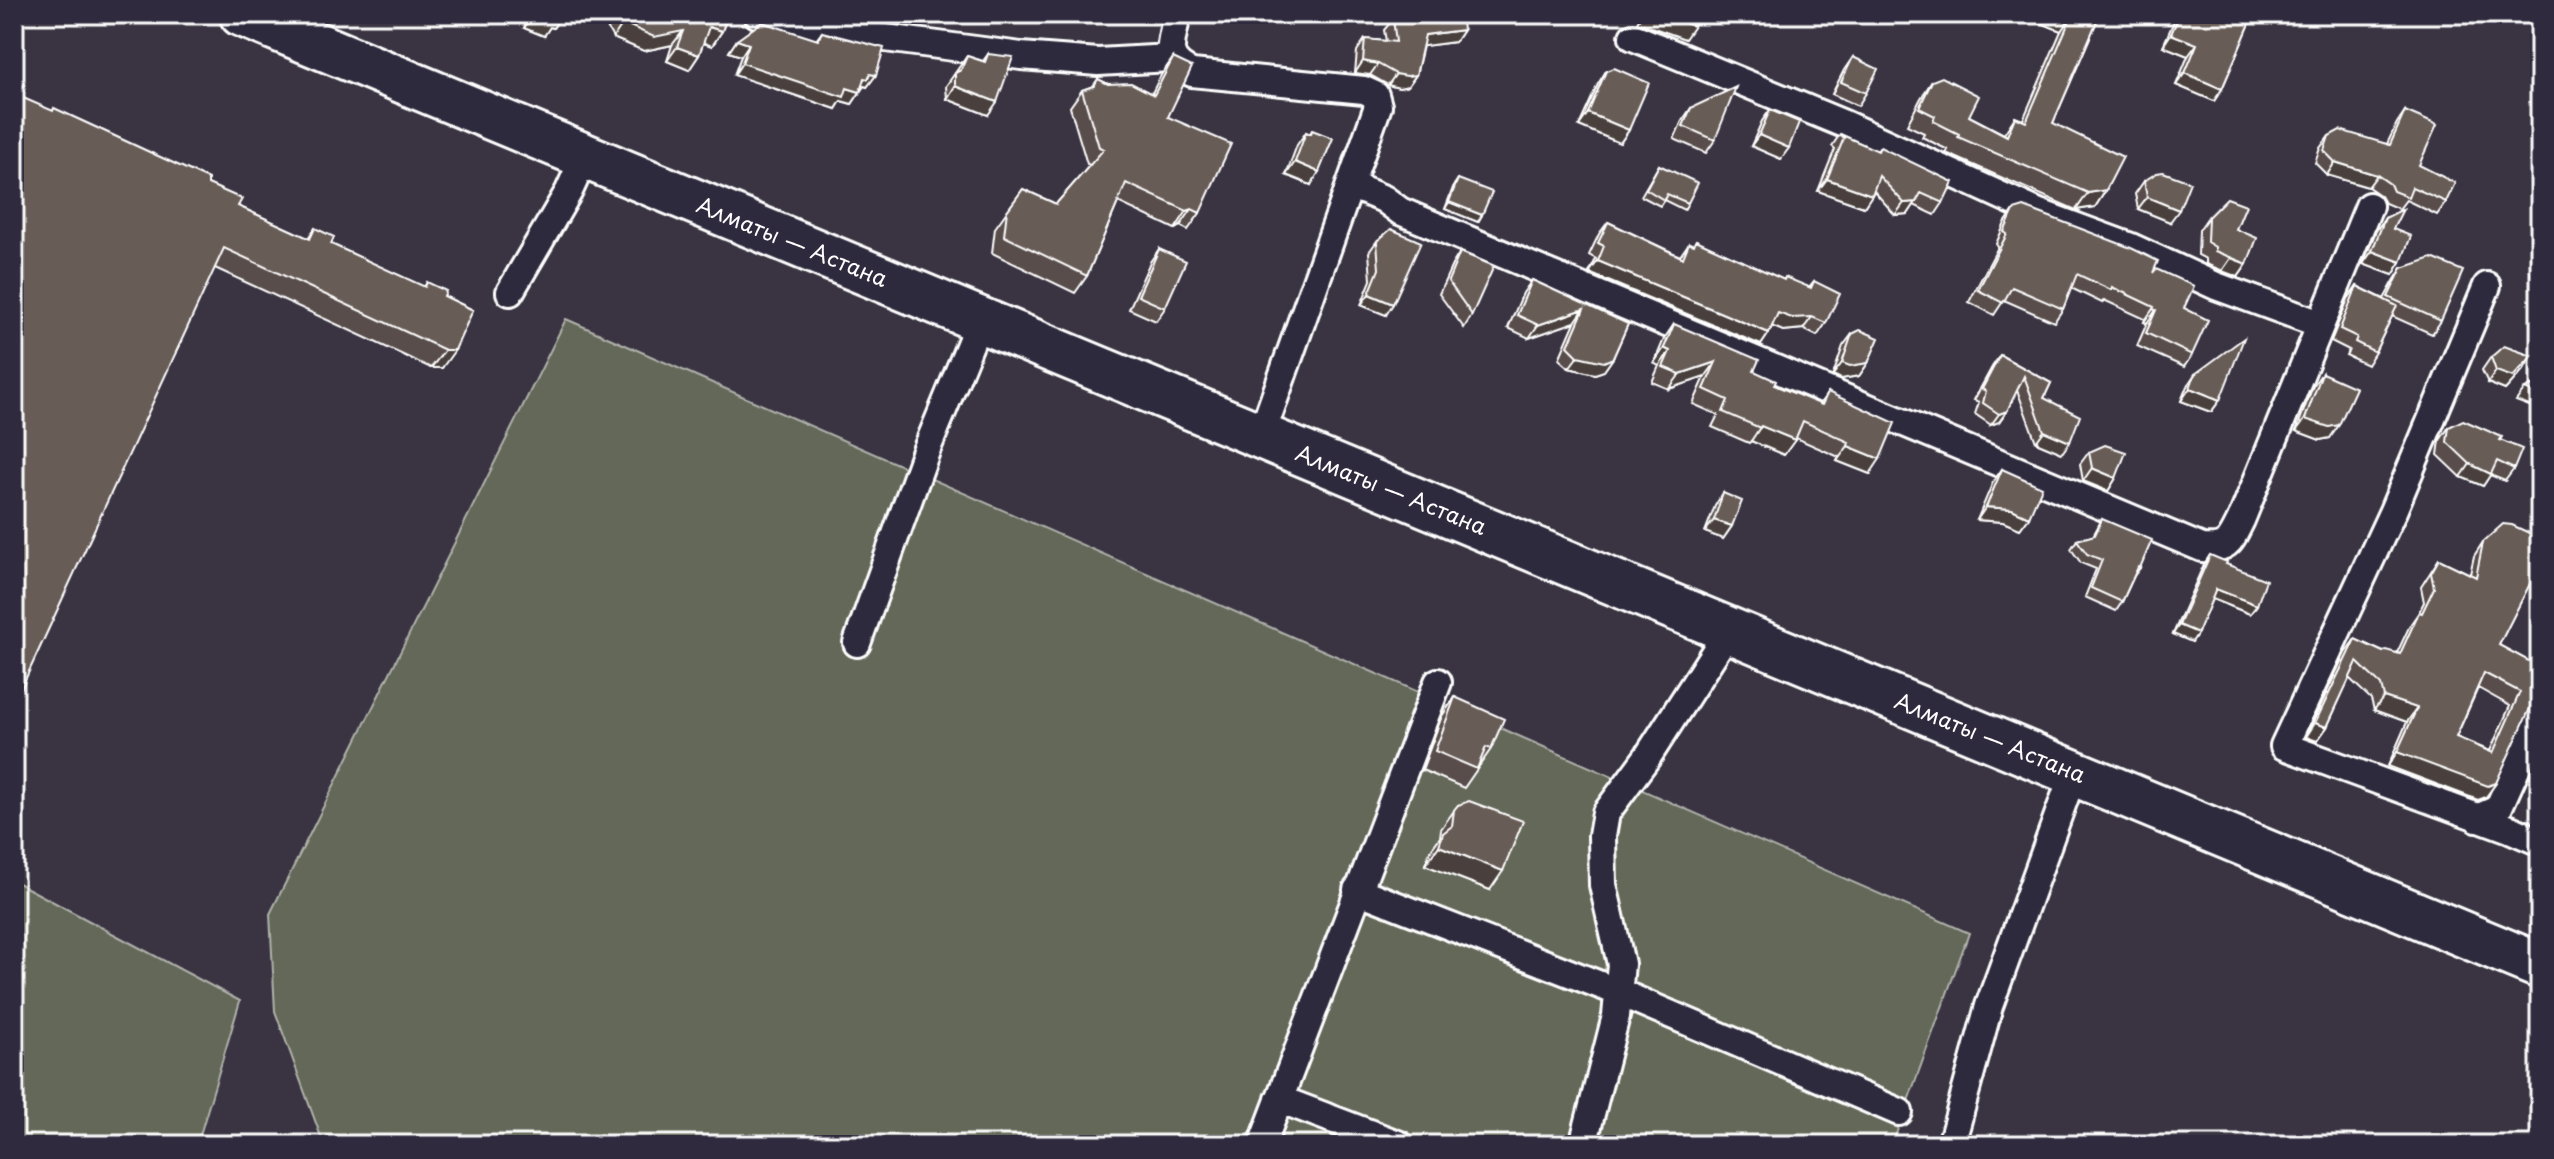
<svg xmlns="http://www.w3.org/2000/svg" width="2554" height="1159" viewBox="0 0 2554 1159" font-family="'Playpen Sans',sans-serif">
<rect width="100%" height="100%" fill="#3a3442"/>
<filter id="ink" filterUnits="userSpaceOnUse"><feTurbulence type="fractalNoise" baseFrequency=".0125" numOctaves="2"/><feDisplacementMap in="SourceGraphic" scale="16" xChannelSelector="R" yChannelSelector="G"/><feConvolveMatrix kernelMatrix="1 2 1 2 8 2 1 2 1" color-interpolation-filters="sRGB"/></filter>
<g filter="url(#ink)">
<path fill="#636759" stroke="#b1b3ac" stroke-width="2" d="M566,319L1969,933L1892,1145H324L275,1011L270,914Z
M14,881L240,1001L197,1145H14Z"/>
<g fill="none" stroke-linecap="round" stroke-linejoin="round">
<defs>
<path id="minor" d="M757,14L825,30L1021,56L1098,62L1171,58
M1177,14C1172,43 1161,59 1192,73L1364,90L1375,95L1378,106L1261,436
M1633,37L1844,124L2039,213L2131,247L2216,286L2320,324
M1350,185L1384,199L1400,211L2202,548C2228,550 2230,542 2241,520L2369,206
M2487,286L2393,511L2284,746L2510,829L2540,842
M510,292L569,191L585,156
M857,643L926,451L980,320
M2477,818L2498,809L2540,715
M1357,890L1618,992L1899,1112
M1279,1099L1400,1145
M1262,1145L1438,682
M1583,1145L1616,1016L1621,964L1603,885L1602,836L1606,813L1648,756L1729,630
M1951,1145L1989,1006L2074,772"/>
<path id="trunk" d="M242,14L2540,966"/>
</defs>
<use href="#minor" stroke="#fff" stroke-width="32"/>
<use href="#trunk" stroke="#fff" stroke-width="50"/>
<use href="#minor" stroke="#2f2a3d" stroke-width="26"/>
<use href="#trunk" stroke="#2f2a3d" stroke-width="44"/>
</g>
<path fill="#594e4b" stroke="#fff" stroke-width="2" fill-rule="evenodd" d="M530,14H563L553,28L550,27L544,36L524,28Z
M588,14H728L722,31L712,46L703,43L699,55L689,70L667,61L672,45L644,51L613,38L602,19Z
M2035,14H2100L2053,123L2106,190L2095,207L2076,210L1946,153L1948,150L1922,137L1924,133L1907,125L1921,98L1932,81L1969,116L2004,134L2015,117L2023,120L2061,31L2034,20Z
M2177,14H2254L2222,89L2214,101L2176,85L2188,56L2163,46Z
M1393,19L1463,30L1455,42L1423,46L1416,75L1408,86L1399,88L1388,85L1370,75L1355,73L1357,51L1365,39L1386,41L1384,30Z
M822,32L876,75L867,87L864,86L852,104L841,101L836,109L734,75L741,56L729,52L737,40H816Z
M988,54V115L947,99L946,86L967,56L983,61Z
M1853,57L1866,93L1858,106L1832,94L1844,70Z
M1173,58L1168,117L1200,213L1188,230L1180,226L1175,229L1118,202L1087,276L1075,293L992,253L995,228L1023,189L1056,204L1090,165L1087,164L1070,107L1082,90L1093,86L1098,79L1108,84L1152,93L1161,75Z
M1606,71L1629,130L1620,143L1579,126L1598,84Z
M1691,108L1715,140L1706,153L1674,139L1682,121Z
M1770,110L1781,159L1751,146L1762,121Z
M2405,111L2419,165L2446,202L2437,215L2406,200L2399,209L2385,203L2381,196L2368,187L2327,175L2315,163L2320,148L2329,136L2387,144L2397,123Z
M1312,130L1311,185L1286,175L1297,145L1306,132L1310,134Z
M1840,134L1877,151L1880,147L1943,203L1935,215L1914,205L1908,214L1895,215L1874,191L1864,207L1818,191L1835,149L1832,146Z
M1659,165L1688,203L1684,210L1664,200L1660,206L1641,196Z
M1458,179L1482,215L1478,222L1445,209L1454,185Z
M2144,181L2170,222L2138,209L2135,194Z
M208,184L238,206L308,238L315,228L331,244L424,287L427,282L444,296L473,310L442,368H431L215,268Z
M2014,210L2153,273L2184,308L2192,355L2184,367L2137,346L2147,323L2144,322L2145,319L2104,300L2102,303L2071,288L2063,309L2054,322L2004,300L1994,315L1969,302L1998,247L1996,244L2005,223Z
M2208,217L2236,229L2247,264L2238,277L2206,264V259L2198,255L2199,230Z
M2385,218L2401,262L2393,275L2363,264L2376,231Z
M1608,222L1680,256L1689,243L1693,245L1696,240L1784,280L1809,287L1814,281L1826,323L1817,336L1803,329L1783,331L1772,326L1769,333L1761,345L1589,273L1596,259L1589,255L1599,234Z
M1377,241L1386,315L1361,305L1371,280L1369,252Z
M1159,249L1165,308L1156,321L1129,309L1150,262Z
M1460,252L1472,315L1464,328L1439,294L1452,265Z
M2540,255V278L2531,274Z
M2402,268L2441,321L2432,334L2392,316L2375,352L2367,365L2346,355L2349,350L2331,341L2348,299L2357,286L2384,299L2394,281Z
M1532,280L1628,324L1613,358L1604,371L1595,374L1569,368L1559,359L1575,322L1529,338L1508,328L1523,293Z
M1674,324L1754,371L1774,385L1820,404L1828,392L1870,474L1837,461L1839,457L1796,438L1784,455L1751,441L1749,443L1712,427L1718,415L1693,404L1705,377L1669,389L1652,382L1659,366L1654,363L1664,339Z
M1852,334L1868,363L1859,376L1841,379L1833,375L1843,346Z
M2000,355L2051,383L2044,398L2062,453L2036,442L2017,390L1999,422L1991,425L1975,414L1979,402L1974,400L1992,367Z
M2491,357L2524,369L2505,390L2488,383L2482,370Z
M2322,373L2330,438L2320,440L2296,431L2313,386Z
M2195,374L2220,400L2211,412L2181,401L2187,386Z
M2449,427L2500,440L2514,469L2505,481L2490,475L2483,486L2461,477L2438,455L2440,440Z
M2089,452L2116,478L2108,491L2083,481L2080,464Z
M2002,469L2029,517L2020,529L2003,522L1977,520L1993,482Z
M1723,493L1732,526L1723,539L1705,532L1715,506Z
M2102,519L2140,568L2134,576L2122,602L2116,611L2085,597L2096,569L2081,563L2071,549L2077,540L2093,536Z
M2540,538V589L2530,583L2499,645L2531,685L2496,783L2486,797L2478,800L2388,766L2407,722L2374,710L2371,699L2349,678L2327,727L2317,741L2306,737L2345,653L2355,639L2383,652L2397,653L2410,625L2419,612L2424,602L2421,587L2439,559L2470,574L2474,556L2483,542ZM2478,688L2510,706L2490,751L2456,737Z
M2210,555L2226,564L2257,605L2250,614L2212,599L2192,642L2173,634L2204,564Z
M1455,697L1491,749L1464,788L1422,770L1442,716Z
M1458,805L1490,890L1425,865L1430,851L1440,837L1441,829Z"/>
<path fill="#48403d" stroke="#fff" stroke-width="2" d="M534,14H563L553,28L550,27L544,36L524,28Z
M588,14H606L602,19Z
M1642,14H1659L1694,26L1685,39L1637,22Z
M2039,14H2071L2072,15L2061,31L2034,20Z
M623,23L683,31L672,45L644,51L613,38Z
M709,27L722,31L712,46L699,41Z
M1463,30L1455,42L1417,47L1425,35Z
M2171,34L2197,44L2188,56L2163,46Z
M737,40L749,44L741,56L729,52Z
M677,47L699,55L689,70L667,61Z
M1363,61L1378,64L1370,75L1355,73Z
M742,63L847,88L860,92L852,104L841,101L836,109L734,75Z
M2185,73L2222,89L2214,101L2176,85Z
M870,74L876,75L867,87L864,86L860,91L864,78Z
M1396,74L1416,75L1408,86L1399,88L1388,85Z
M955,86L997,102L988,115L947,99Z
M1588,113L1629,130L1620,143L1579,126Z
M1759,135L1789,148L1781,159L1751,146Z
M1295,162L1319,172L1311,185L1286,175Z
M2335,162L2377,175L2368,187L2327,175Z
M1827,179L1872,195L1864,207L1818,191Z
M2106,190L2095,207L2076,210L2088,193Z
M2147,197L2179,210L2170,222L2138,209Z
M1449,202L1482,215L1478,222L1445,209Z
M1916,202L1908,214L1895,215L1904,203Z
M1192,209L1180,226L1175,229L1187,211Z
M2372,251L2401,262L2393,275L2363,264Z
M2231,258L2247,264L2238,277L2222,271Z
M1598,261L1769,333L1761,345L1589,273Z
M1369,294L1393,304L1386,315L1361,305Z
M1584,309L1575,322L1529,338L1538,325Z
M2153,309L2156,310L2147,323L2144,322Z
M1778,313L1812,317L1803,329L1783,331L1769,325Z
M1664,348L1670,351L1659,366L1654,363Z
M445,350H455L442,368H431Z
M1578,356L1613,358L1604,371L1595,374L1569,368Z
M2532,356L2524,369L2505,390L2488,383L2496,371Z
M1716,362L1705,377L1669,389L1680,374Z
M1842,363H1868L1859,376L1841,379L1833,375Z
M2190,388L2220,400L2211,412L2181,401Z
M2525,389L2540,395V410L2516,401Z
M2007,411L1999,422L1991,425L1999,414Z
M2305,419L2339,425L2330,438L2320,440L2296,431Z
M1761,426L1795,440L1784,455L1751,441Z
M2044,431L2070,442L2062,453L2036,442Z
M1848,446L1880,459L1870,474L1837,461Z
M2470,464L2491,474L2483,486L2461,477Z
M2092,468L2116,478L2108,491L2083,481Z
M1986,507L2012,509L2029,517L2020,529L2003,522L1977,520Z
M1714,520L1732,526L1723,539L1705,532Z
M2216,589L2257,605L2250,614L2210,598Z
M2179,625L2198,633L2192,642L2173,634Z
M2384,697L2417,708L2407,722L2374,710Z
M2315,723L2327,727L2317,741L2306,737Z
M2397,752L2496,783L2486,797L2478,800L2388,766Z
M1439,846L1503,871L1490,890L1425,865Z"/>
<path fill="#675b57" stroke="#fff" stroke-width="2" fill-rule="evenodd" d="M535,14H557L554,22Z
M617,14H728L722,31L709,27L699,55L677,47L683,31L654,37L623,23Z
M1428,14H1461L1463,30L1425,35L1416,75L1407,76L1396,74L1378,64L1363,61L1365,39L1396,42L1393,19Z
M1659,14H1698L1694,26Z
M2071,14H2100L2053,123L2123,157L2106,190L2088,193L1958,137L1959,134L1933,121L1935,116L1919,108L1932,81L1942,77L1979,96L1969,116L2007,136L2015,117L2026,122L2072,15Z
M2180,14H2254L2222,89L2185,73L2197,44L2171,34Z
M762,22L818,40L822,32L884,48L876,75L870,74L868,79L864,78L860,92L847,88L844,97L742,63L749,44L737,40Z
M988,54L1013,57L997,102L955,86V73L961,70L967,56L985,62Z
M1853,57L1878,69L1866,93L1841,82Z
M1173,58L1192,67L1168,117L1231,144L1200,213L1192,209L1187,211L1126,183L1087,276L1004,236L1007,211L1023,189L1056,204L1104,149L1099,147L1082,90L1094,86L1098,79L1108,84L1131,83L1154,95Z
M1614,68L1649,83L1629,130L1588,113L1606,71Z
M1736,87L1715,140L1683,126L1691,108Z
M14,94L53,111L54,108L208,179V184L242,199L238,206L310,239L315,228L334,237L331,244L425,287L427,282L446,291L444,296L473,310L455,350H445L224,248L14,704Z
M1770,110L1799,122L1789,148L1759,135Z
M2405,111L2437,125L2419,165L2455,183L2446,202L2412,187L2408,197L2393,191L2390,184L2377,175L2335,162L2324,151L2329,136L2340,130L2390,145Z
M1312,130L1333,138L1319,172L1295,162L1306,132L1311,134Z
M1840,134L1878,151L1880,147L1953,182L1943,203L1921,193L1916,202L1904,203L1879,176L1872,195L1827,179L1844,138Z
M1659,165L1698,183L1688,203L1667,194L1664,200L1646,189Z
M2163,172L2190,182L2179,210L2147,197L2144,181L2157,173Z
M1458,179L1492,192L1482,215L1449,202Z
M2227,198L2246,205L2236,229L2257,238L2247,264L2215,251V247L2207,242L2208,217Z
M2024,207L2131,248L2158,261L2153,273L2156,269L2194,286L2184,308L2208,320L2192,355L2146,333L2156,310L2153,309L2154,307L2112,287L2111,290L2077,274L2063,309L2012,287L2003,303L1978,290L2007,234L2004,232L2014,210Z
M2403,209L2393,229L2411,236L2401,262L2372,251L2385,218Z
M1608,222L1683,258L1689,243L1694,245L1696,240L1784,280L1785,277L1811,288L1814,281L1840,294L1826,323L1812,317L1792,318L1778,313L1769,333L1598,261L1604,246L1598,243Z
M1391,229L1421,242L1393,304L1369,294L1379,269L1377,241Z
M1159,249L1186,261L1165,308L1138,296Z
M1460,252L1494,266L1472,315L1448,281Z
M2432,258L2463,271L2441,321L2388,297L2402,268Z
M1532,280L1628,324L1613,358L1604,362L1578,356L1568,346L1584,309L1538,325L1517,315Z
M2357,286L2397,306L2375,352L2355,342L2357,337L2340,329Z
M1674,324L1759,360L1754,371L1776,381L1774,385L1822,405L1828,392L1895,423L1880,459L1848,446L1849,442L1803,421L1795,440L1761,426L1760,428L1723,412L1728,400L1704,389L1716,362L1680,374L1663,367L1670,351L1664,348Z
M1860,330L1879,338L1868,363L1850,366L1842,363L1852,334Z
M2244,338L2220,400L2190,388L2195,374Z
M2504,346L2532,356L2513,377L2496,371L2491,357Z
M2000,355L2051,383L2044,398L2080,416L2070,442L2044,431L2024,376L2007,411L1999,414L1983,403L1986,391L1982,389Z
M2322,373L2356,388L2339,425L2329,427L2305,419Z
M2540,382V395L2525,389Z
M2463,420L2502,437L2500,440L2522,449L2514,469L2497,461L2491,474L2470,464L2447,442L2449,427Z
M2105,445L2126,452L2116,478L2092,468L2089,452Z
M2002,469L2042,487L2029,517L2012,509L1986,507Z
M1723,493L1742,501L1732,526L1714,520Z
M2102,519L2152,540L2140,568L2138,567L2122,602L2091,588L2102,560L2087,554L2077,540L2095,535Z
M2503,524L2512,525L2540,538V570L2538,568L2499,645L2540,667L2531,685L2539,689L2496,783L2488,786L2397,752L2417,708L2384,697L2381,685L2357,662L2327,727L2315,723L2355,639L2383,652L2386,650L2400,654L2419,612L2422,613L2434,588L2431,573L2439,559L2476,577L2483,542ZM2484,673L2520,692L2493,753L2456,737Z
M2210,555L2227,562L2226,564L2266,580L2257,605L2216,589L2198,633L2179,625Z
M1455,697L1504,719L1491,749L1486,747L1477,769L1435,751Z
M1469,801L1523,821L1503,871L1439,846L1443,833L1452,826L1454,810L1458,805Z"/>
</g>
<g text-anchor="middle" stroke-width="7" stroke-linejoin="round" paint-order="stroke">
<g font-size="22" fill="#fff" stroke="#2f2a3d">
<text transform="translate(792 242) rotate(22)" y="8">Алматы — Астана</text>
<text transform="translate(1391 490) rotate(22)" y="8">Алматы — Астана</text>
<text transform="translate(1990 738) rotate(22)" y="8">Алматы — Астана</text>
</g>
</g>
<rect width="2554" height="1159" fill="none" stroke="#2f2a3d" stroke-width="48"/>
<rect x="24" y="24" width="2506" height="1111" fill="none" stroke="#fff" stroke-width="3" filter="url(#ink)"/>
</svg>
